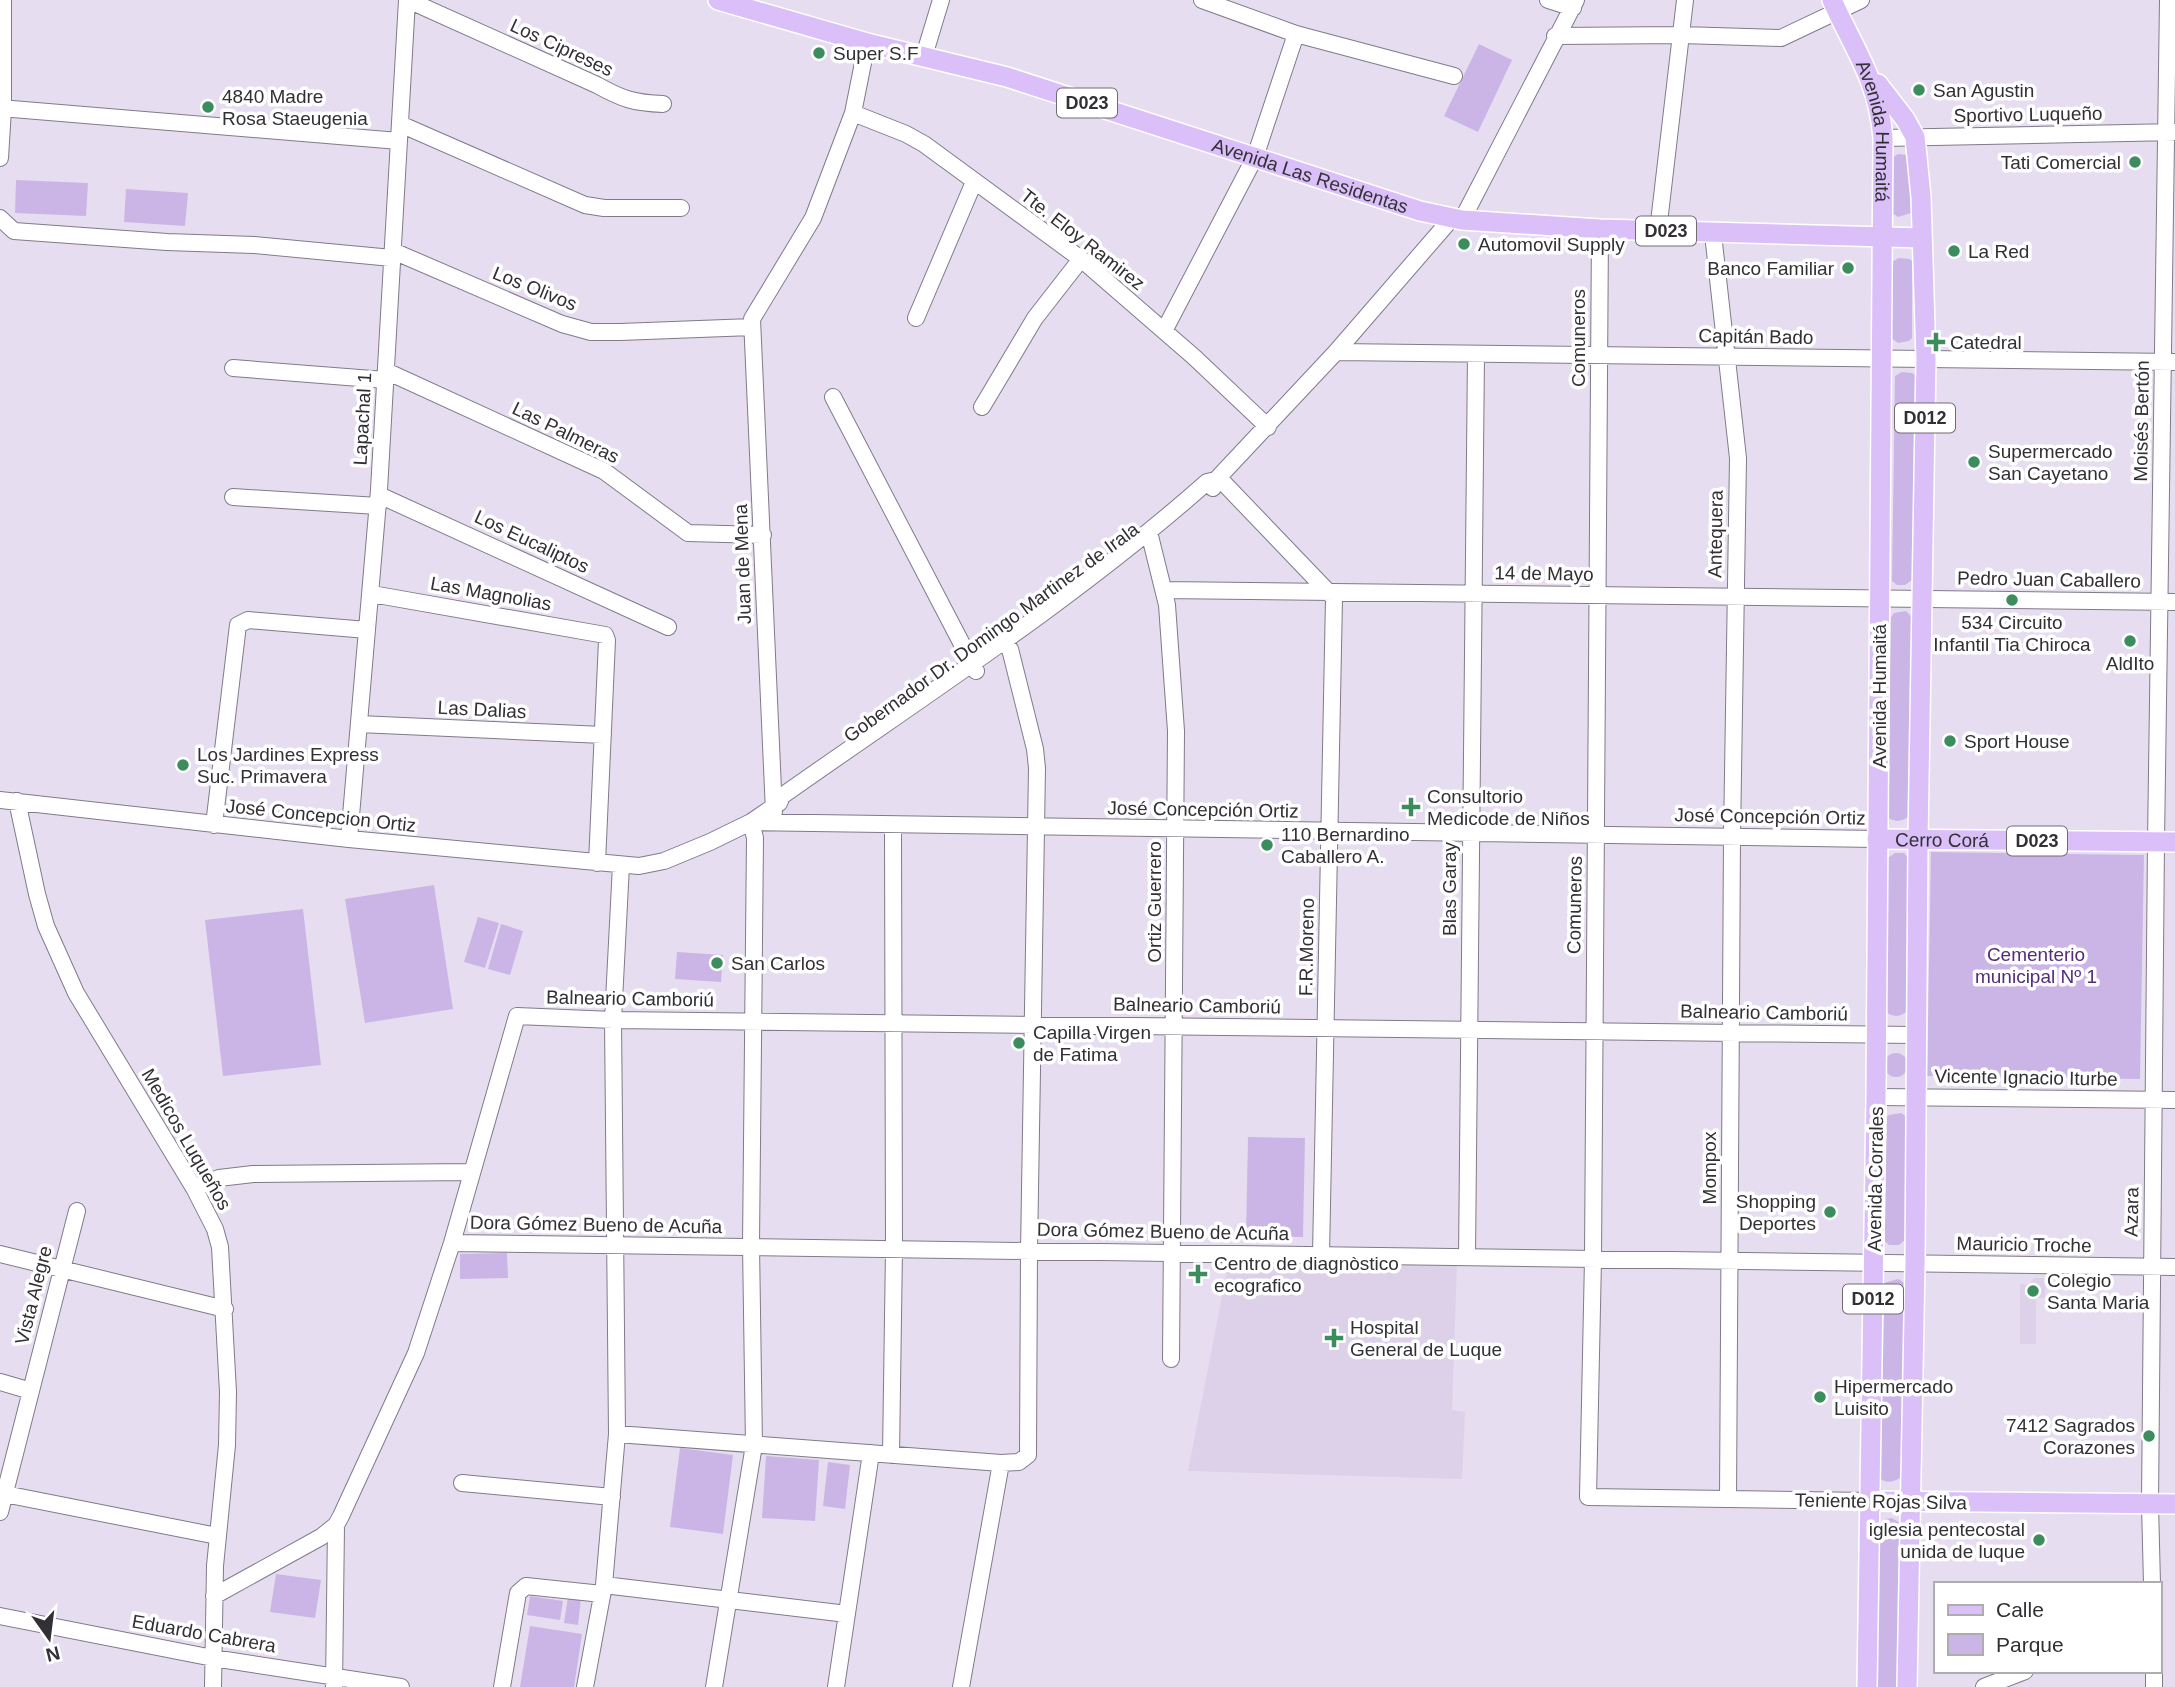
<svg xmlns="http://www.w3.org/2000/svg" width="2175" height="1687" viewBox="0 0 2175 1687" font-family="Helvetica,sans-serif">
<rect width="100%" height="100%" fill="#e6def0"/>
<path fill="#dcd1e9" d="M1229,1261L1457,1266L1452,1410L1465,1412L1462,1479L1188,1471Z
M2034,1278H2046L2045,1298H2036V1344H2020V1284L2029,1285Z"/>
<path fill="#cbb5e6" d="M1479,44L1512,60L1478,132L1444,116Z
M1898,154L1907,155L1909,158L1911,213L1898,217L1892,213V158Z
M16,180L88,183L86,216L15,213Z
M126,189L188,193L185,226L124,222Z
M1899,258L1910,259L1912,261V338L1909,341L1898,343L1891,338L1892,262Z
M1902,372L1912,373L1915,375L1912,580L1905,585H1897L1892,581L1895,376Z
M1906,611L1912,617L1909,816C1903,822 1893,823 1887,816L1891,617L1894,613Z
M1931,852L2144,855L2140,1079L1927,1076Z
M1895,853H1904L1908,857L1907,1011C1902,1017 1891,1018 1886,1011L1888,858Z
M434,885L453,1009L365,1023L345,899Z
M303,909L321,1065L223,1076L205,920Z
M478,917L499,923L485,968L464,962Z
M501,924L523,931L510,975L488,969Z
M677,952L723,955L721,982L675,979Z
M1884 1065a12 12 0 1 1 24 0a12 12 0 1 1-24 0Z
M1901,1113L1907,1117L1905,1240L1899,1245H1889L1884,1240L1885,1118L1889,1115Z
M1248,1137L1305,1138L1303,1237L1246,1236Z
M507,1253L508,1278L460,1279V1254Z
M1898,1279L1905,1283L1901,1477C1895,1482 1885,1484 1880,1478L1884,1283Z
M680,1448L733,1455L723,1534L670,1527Z
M766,1456L819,1460L815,1521L762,1518Z
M828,1462L850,1465L845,1509L823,1506Z
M1892,1518L1900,1523L1897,1687H1877L1879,1524L1884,1519Z
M276,1574L321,1580L315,1618L270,1612Z
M530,1596L563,1601L560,1620L527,1615Z
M568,1597L581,1598L578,1625L564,1623Z
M530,1626L582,1634L574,1687H520Z"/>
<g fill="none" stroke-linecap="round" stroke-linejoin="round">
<defs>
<path id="minor" d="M408,0L597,85C622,99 634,103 663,104
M1202,0L1296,34L1454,76
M1548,0L1573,8
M1555,36L1681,35L1781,38L1861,0
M924,56L941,0
M0,108L399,141
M853,113L906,134L924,144L1081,259L1194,357L1268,427
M400,124L585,205L604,208H681
M1883,138L2175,132
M0,158L3,109V0
M0,218L14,231L167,242L254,245L392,258
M1462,220L1576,0
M1600,229L1593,1259L1588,1497L1870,1501
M1658,231L1685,0
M1713,234L1738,458L1732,837L1728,1499
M393,251L562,324L591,332H620L752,327
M916,318L974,182
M1164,331L1255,157L1296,34
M1336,352L2175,362
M233,368L385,380
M386,371L604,471L688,533L763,535
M833,397L976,671
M982,407L1035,318L1081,259
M1219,478L1334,598L1321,1255
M1213,488L1216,480L1336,352L1452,218
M379,495L668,627
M233,497L378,506
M1149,532L1167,605L1176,731L1171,1359
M1164,590L2175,602
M372,594L605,635L607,640L597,863
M359,724L603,735
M0,800L349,839L639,866L664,861L710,842L751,822L779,803L782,796C925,695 1075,599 1207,482L1216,480
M17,801L37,894L46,926L76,993L194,1188L215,1229L220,1247L228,1392L227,1445L215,1566L213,1687
M774,812L752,319L813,218L853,113L867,43
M751,822L1877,839
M214,825L238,625L248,620L367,630
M349,839L379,490L407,0
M1876,1097L2175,1100
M194,1188L219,1178L253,1174L471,1172
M452,1243L2175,1267
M0,1254L225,1309
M1467,1256L1476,354
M0,1382L31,1391
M617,1434L1001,1463L1019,1462L1028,1455L1029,1251L1037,768L1035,749L1010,649
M891,1455L894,1249L893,826
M462,1483L612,1497
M0,1493L217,1536
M0,1512L77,1211
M2152,1584L2150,1504L2156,842L2168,0
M604,1585L847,1614
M214,1596L321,1537L336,1525L341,1516L416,1353L452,1243L517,1016L613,1020L1916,1035
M0,1616L213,1658L401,1687
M2154,1671V1687
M334,1687L336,1525
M502,1687L518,1593L526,1586L602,1594
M585,1687L604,1585L617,1434L613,1020L621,865
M714,1687L754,1445L751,1245L755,838L751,822
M836,1687L871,1453
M961,1687L1001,1463
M1984,1687L2025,1671"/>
<g id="major">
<path id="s1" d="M718,0L867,43L1007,77L1420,211L1462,220L1600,229L1922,238"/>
<path id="s2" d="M1832,0C1855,51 1878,80 1883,138L1876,1097L1867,1687"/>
<path d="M1878,84L1905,119L1915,137L1921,197L1926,359L1918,840L1915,1264L1907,1687"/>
<path id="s3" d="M1877,839L2175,842"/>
<path d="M1870,1501L2175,1504"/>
</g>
</defs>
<use href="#minor" stroke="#817a8a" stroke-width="18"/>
<use href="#major" stroke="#fff" stroke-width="22"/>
<use href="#minor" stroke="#fff" stroke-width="16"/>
<use href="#major" stroke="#dabff8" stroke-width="19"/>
</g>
<g fill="#3c8d5e" stroke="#fff" stroke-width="2.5">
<circle cx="819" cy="53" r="7"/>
<circle cx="1919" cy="90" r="7"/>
<circle cx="208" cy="107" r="7"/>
<circle cx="2135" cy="162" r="7"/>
<circle cx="1464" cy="244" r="7"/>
<circle cx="1954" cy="251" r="7"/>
<circle cx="1848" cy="268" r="7"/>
<path d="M1932.5 331.5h7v7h7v7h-7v7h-7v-7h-7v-7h7z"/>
<circle cx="1974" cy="462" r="7"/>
<circle cx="2012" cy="600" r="7"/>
<circle cx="2130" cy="641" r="7"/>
<circle cx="1950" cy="741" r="7"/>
<circle cx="183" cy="765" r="7"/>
<path d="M1407.5 796.5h7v7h7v7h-7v7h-7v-7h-7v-7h7z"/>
<circle cx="1267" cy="845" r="7"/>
<circle cx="717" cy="963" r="7"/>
<circle cx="1019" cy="1043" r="7"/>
<circle cx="1830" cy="1212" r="7"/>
<path d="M1194.5 1263.5h7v7h7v7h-7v7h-7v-7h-7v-7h7z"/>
<circle cx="2033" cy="1291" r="7"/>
<path d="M1330.5 1327.5h7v7h7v7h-7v7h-7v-7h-7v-7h7z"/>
<circle cx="1820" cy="1397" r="7"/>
<circle cx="2149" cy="1436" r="7"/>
<circle cx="2039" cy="1540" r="7"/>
</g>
<g text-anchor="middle" stroke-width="7" stroke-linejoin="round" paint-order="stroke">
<g fill="#fff" stroke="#706d72" stroke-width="2">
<rect x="1057" y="88.5" width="60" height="29" rx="5"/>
<rect x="1636" y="216.5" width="60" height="29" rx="5"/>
<rect x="1895" y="403.5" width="60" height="29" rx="5"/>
<rect x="2007" y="826.5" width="60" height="29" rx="5"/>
<rect x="1843" y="1284.5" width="60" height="29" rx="5"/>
</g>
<g font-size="18" font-weight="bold" fill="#322f35">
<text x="1087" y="109">D023</text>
<text x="1666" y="237">D023</text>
<text x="1925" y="424">D012</text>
<text x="2037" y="847">D023</text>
<text x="1873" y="1305">D012</text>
</g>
<g font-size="19" fill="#322f35" stroke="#fff">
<text transform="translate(562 47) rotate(25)" y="7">Los Cipreses</text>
<text transform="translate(2028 114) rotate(-1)" y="7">Sportivo Luqueño</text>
<text dy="7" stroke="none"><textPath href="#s2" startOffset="140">Avenida Humaitá</textPath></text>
<text dy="7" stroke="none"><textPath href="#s1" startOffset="618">Avenida Las Residentas</textPath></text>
<text transform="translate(1083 239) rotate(38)" y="7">Tte. Eloy Ramirez</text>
<text transform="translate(535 288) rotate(22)" y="7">Los Olivos</text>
<text transform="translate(1756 336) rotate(1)" y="7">Capitán Bado</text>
<text transform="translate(1578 338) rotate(-90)" y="7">Comuneros</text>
<text transform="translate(362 419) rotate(-87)" y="7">Lapachal 1</text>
<text transform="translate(2141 421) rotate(-89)" y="7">Moisés Bertón</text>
<text transform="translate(566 432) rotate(26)" y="7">Las Palmeras</text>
<text transform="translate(1715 534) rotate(-89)" y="7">Antequera</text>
<text transform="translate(532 541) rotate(25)" y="7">Los Eucaliptos</text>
<text transform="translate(742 564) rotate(-92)" y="7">Juan de Mena</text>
<text transform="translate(1544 573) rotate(1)" y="7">14 de Mayo</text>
<text transform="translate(2049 579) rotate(1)" y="7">Pedro Juan Caballero</text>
<text transform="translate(491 593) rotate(10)" y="7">Las Magnolias</text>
<text transform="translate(991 632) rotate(-36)" y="7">Gobernador Dr. Domingo Martinez de Irala</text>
<text transform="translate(1879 696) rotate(-90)" y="7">Avenida Humaitá</text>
<text transform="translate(482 709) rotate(3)" y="7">Las Dalias</text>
<text transform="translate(1203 809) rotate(1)" y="7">José Concepción Ortiz</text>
<text transform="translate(321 815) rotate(6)" y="7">José Concepcion Ortiz</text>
<text transform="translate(1770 816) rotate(1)" y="7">José Concepción Ortiz</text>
<text dy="7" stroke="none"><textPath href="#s3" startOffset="65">Cerro Corá</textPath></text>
<text transform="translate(1449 889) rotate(-90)" y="7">Blas Garay</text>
<text transform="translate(1154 902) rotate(-90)" y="7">Ortiz Guerrero</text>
<text transform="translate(1574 905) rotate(-89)" y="7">Comuneros</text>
<text transform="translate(1306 947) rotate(-89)" y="7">F.R.Moreno</text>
<text transform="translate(630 998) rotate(1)" y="7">Balneario Camboriú</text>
<text transform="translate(1197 1005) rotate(1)" y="7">Balneario Camboriú</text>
<text transform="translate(1764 1012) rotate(1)" y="7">Balneario Camboriú</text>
<text transform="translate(2026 1077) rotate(1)" y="7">Vicente Ignacio Iturbe</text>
<text transform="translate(187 1139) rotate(60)" y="7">Medicos Luqueños</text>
<text transform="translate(1709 1168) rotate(-90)" y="7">Mompox</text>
<text transform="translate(1875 1179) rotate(-89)" y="7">Avenida Corrales</text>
<text transform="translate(2131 1212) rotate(-89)" y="7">Azara</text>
<text transform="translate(596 1224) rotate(1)" y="7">Dora Gómez Bueno de Acuña</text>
<text transform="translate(1163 1231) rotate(1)" y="7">Dora Gómez Bueno de Acuña</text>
<text transform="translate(2024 1244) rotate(1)" y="7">Mauricio Troche</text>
<text transform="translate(33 1295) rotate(-76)" y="7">Vista Alegre</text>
<text transform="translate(1881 1501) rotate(1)" y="7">Teniente Rojas Silva</text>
<text transform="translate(204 1633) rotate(10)" y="7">Eduardo Cabrera</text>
</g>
<g font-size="19" fill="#322f35" stroke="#fff" text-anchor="start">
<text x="833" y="60">Super S.F</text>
<text x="1933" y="97">San Agustin</text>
<text x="222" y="103">4840 Madre<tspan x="222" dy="22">Rosa Staeugenia</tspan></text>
<text x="2121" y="169" text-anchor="end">Tati Comercial</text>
<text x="1478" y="251">Automovil Supply</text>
<text x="1968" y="258">La Red</text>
<text x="1834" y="275" text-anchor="end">Banco Familiar</text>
<text x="1950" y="349">Catedral</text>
<text x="1988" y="458">Supermercado<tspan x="1988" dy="22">San Cayetano</tspan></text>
<text x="2012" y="629" text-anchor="middle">534 Circuito<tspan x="2012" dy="22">Infantil Tia Chiroca</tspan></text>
<text x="2130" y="670" text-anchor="middle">AldIto</text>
<text x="1964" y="748">Sport House</text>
<text x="197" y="761">Los Jardines Express<tspan x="197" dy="22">Suc. Primavera</tspan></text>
<text x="1427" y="803">Consultorio<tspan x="1427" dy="22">Medicode de Niños</tspan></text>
<text x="1281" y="841">110 Bernardino<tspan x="1281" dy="22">Caballero A.</tspan></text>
<text x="731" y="970">San Carlos</text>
<text x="1033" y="1039">Capilla Virgen<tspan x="1033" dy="22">de Fatima</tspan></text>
<text x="1816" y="1208" text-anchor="end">Shopping<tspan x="1816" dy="22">Deportes</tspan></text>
<text x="1214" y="1270">Centro de diagnòstico<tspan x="1214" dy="22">ecografico</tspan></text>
<text x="2047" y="1287">Colegio<tspan x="2047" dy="22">Santa Maria</tspan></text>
<text x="1350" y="1334">Hospital<tspan x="1350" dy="22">General de Luque</tspan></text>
<text x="1834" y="1393">Hipermercado<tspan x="1834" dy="22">Luisito</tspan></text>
<text x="2135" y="1432" text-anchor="end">7412 Sagrados<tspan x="2135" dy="22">Corazones</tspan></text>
<text x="2025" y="1536" text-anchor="end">iglesia pentecostal<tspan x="2025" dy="22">unida de luque</tspan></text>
</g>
<g font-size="19" fill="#552b7a" stroke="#fff">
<text x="2036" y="961">Cementerio<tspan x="2036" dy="22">municipal Nº 1</tspan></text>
</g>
</g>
<rect x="1934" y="1582" width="228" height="91" fill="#ffffff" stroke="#adacae" stroke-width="2"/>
<rect x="1948" y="1605" width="35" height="10" fill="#dabff8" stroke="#adacae" stroke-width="2"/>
<text x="1996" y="1617" font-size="21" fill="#322f35">Calle</text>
<rect x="1948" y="1634" width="35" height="21" fill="#cbb5e6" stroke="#adacae" stroke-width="2"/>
<text x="1996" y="1652" font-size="21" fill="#322f35">Parque</text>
<g transform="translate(49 1638) rotate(166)" stroke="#ffffff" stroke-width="5" paint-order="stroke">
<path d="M0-5L12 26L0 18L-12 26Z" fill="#322f35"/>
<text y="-10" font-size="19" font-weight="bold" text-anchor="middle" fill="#322f35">N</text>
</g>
</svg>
